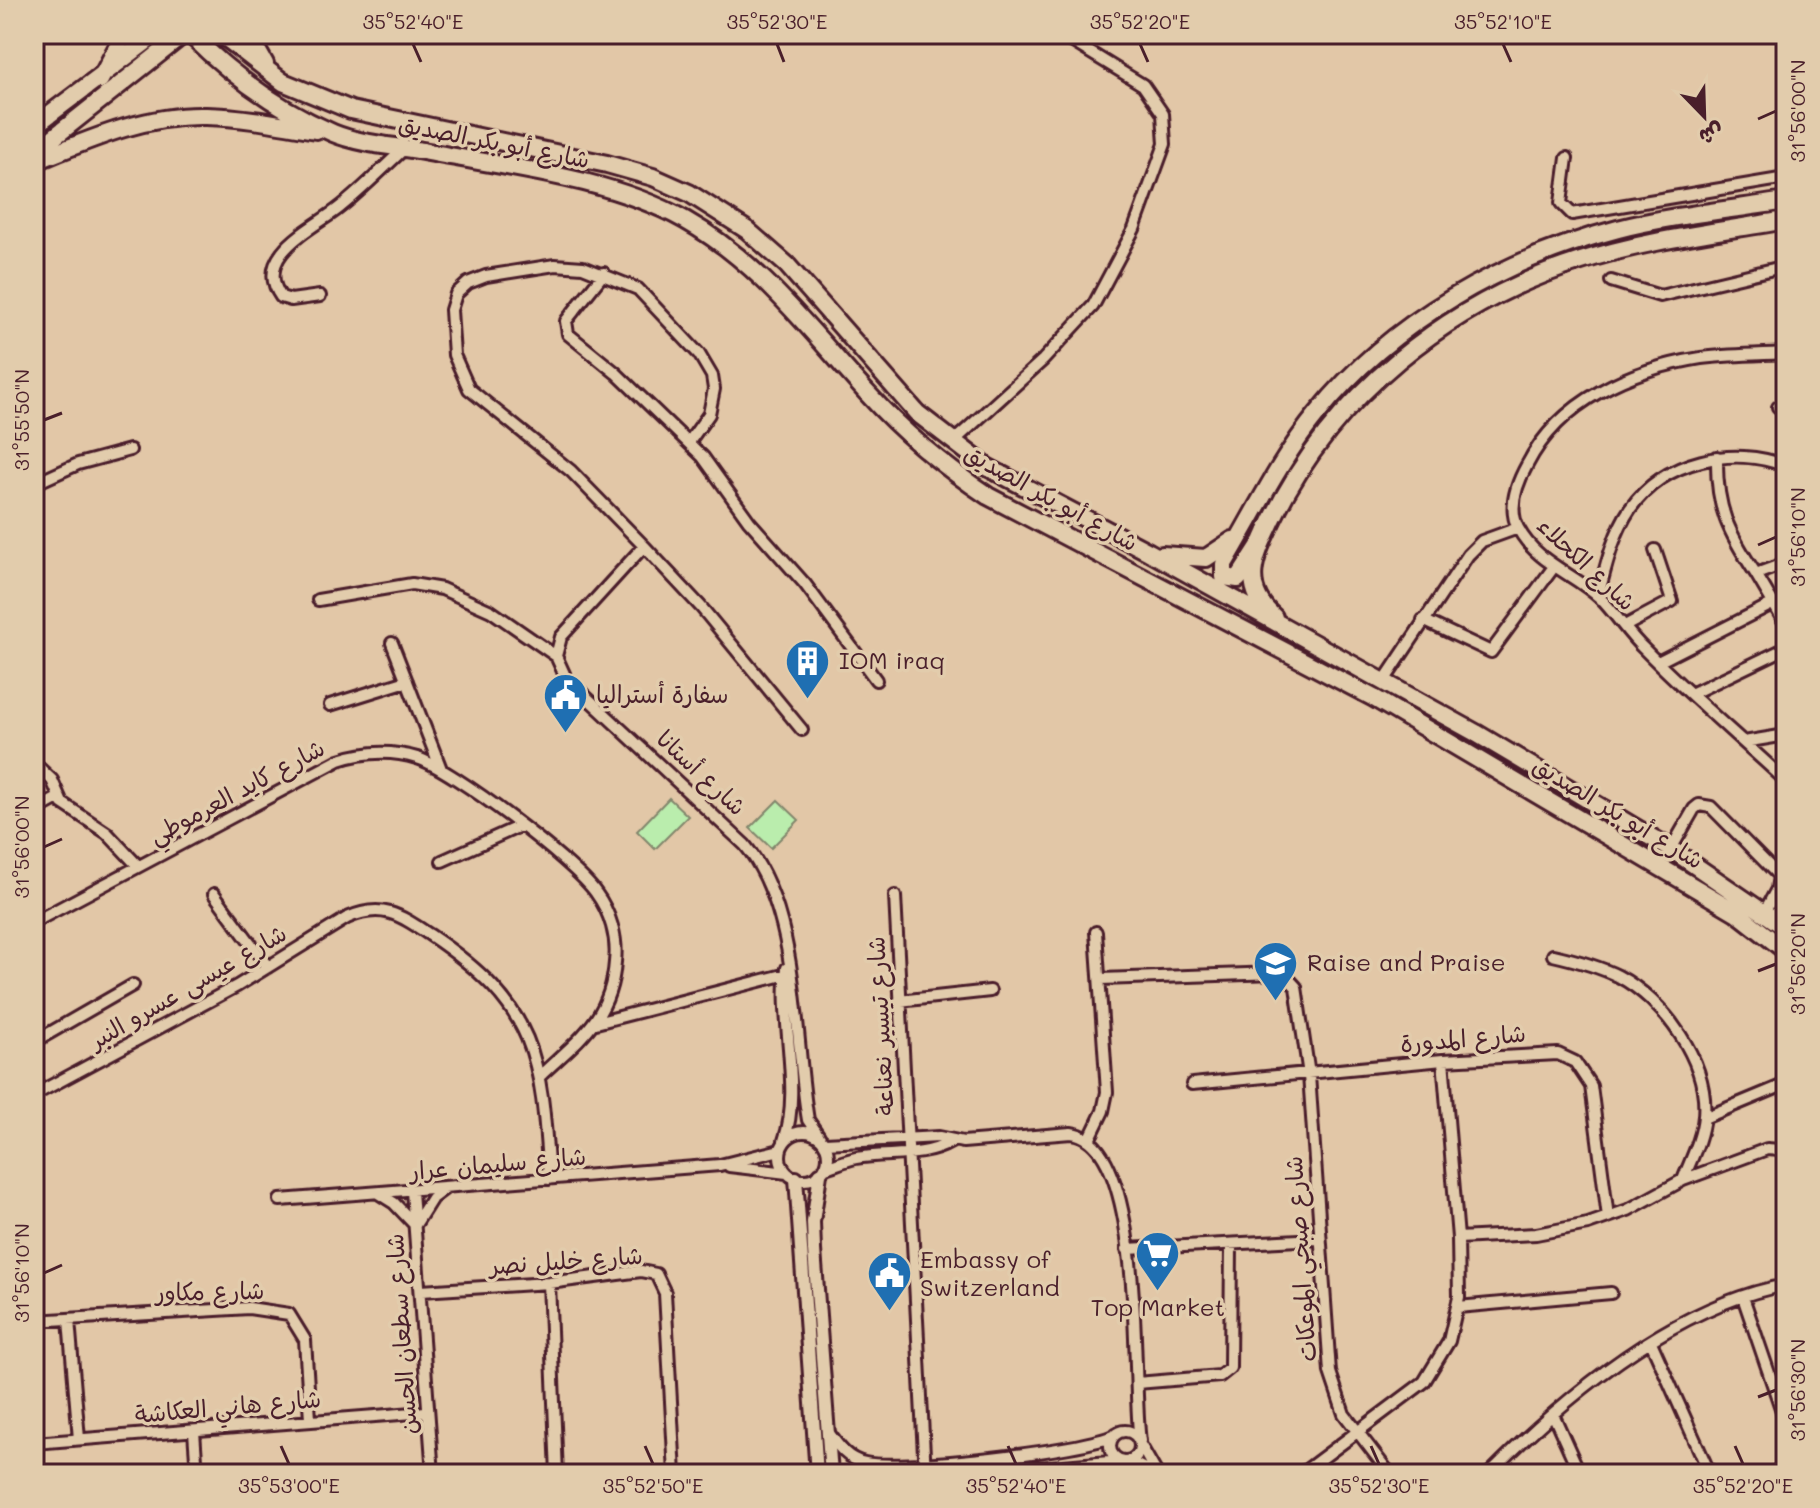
<svg xmlns="http://www.w3.org/2000/svg" width="1820" height="1508" viewBox="0 0 1820 1508" font-family="Mali,'Playpen Sans Arabic',sans-serif">
<rect width="100%" height="100%" fill="#e2c7a7"/>
<filter id="ink" filterUnits="userSpaceOnUse"><feTurbulence type="fractalNoise" baseFrequency=".0125" numOctaves="2"/><feDisplacementMap in="SourceGraphic" scale="16" xChannelSelector="R" yChannelSelector="G"/><feConvolveMatrix kernelMatrix="1 2 1 2 8 2 1 2 1" color-interpolation-filters="sRGB"/></filter>
<g filter="url(#ink)">
<path fill="#baedad" stroke="#82866c" stroke-width="2" d="M669,798L688,816L655,849L637,831Z
M778,800L799,820L771,848L750,828Z"/>
<g fill="none" stroke-linecap="round" stroke-linejoin="round">
<defs>
<path id="minor" d="M1567,158L1561,203L1572,214L1786,178
M604,273L566,321L568,334L616,373L703,457L749,521L805,584L876,680
M1611,281L1660,296L1786,266
M320,296L291,300L281,297C252,255 314,228 339,208C362,190 383,168 405,148
M1786,353C1758,355 1729,354 1701,358C1632,369 1560,400 1527,465C1517,483 1508,508 1518,528C1537,564 1574,573 1600,598C1616,614 1628,634 1644,649C1689,695 1739,737 1786,781
M1778,407L1786,409
M953,442L1043,360L1093,306L1134,229L1165,144L1163,114L1143,85L1060,34
M1717,457C1716,508 1728,532 1756,574L1786,563
M34,484L78,464L130,450
M644,546L571,471L469,389L454,355L451,310L456,294L468,283L486,276L555,265L583,267L638,289L699,354L712,376L714,389L709,414L689,442
M1756,574L1786,625
M1598,596C1606,566 1613,534 1630,509C1664,460 1733,445 1786,466
M318,600L412,584L442,589L491,611L556,656L566,678L745,845C800,911 794,1038 808,1120L819,1136
M1423,620L1491,652L1553,568
M1625,626L1672,601L1655,550
M392,643L441,769
M556,656L561,637L644,546L701,607L802,730
M1658,662L1774,603
M1384,681L1468,555L1482,541L1518,528
M1693,693L1786,648
M330,705L407,681
M1744,742L1786,735
M34,763L52,780L62,803L107,833L138,866
M34,811L58,798
M1671,849L1694,809L1699,805L1711,807L1779,876L1777,889L1765,911
M442,861L520,826
M214,894L268,967
M895,896L925,1474
M34,922L339,760C363,752 391,750 417,758C451,768 575,862 596,893C610,912 618,938 615,962C611,1018 579,1039 541,1075
M1553,955C1575,960 1598,966 1618,976C1664,1000 1709,1062 1704,1116C1702,1139 1691,1159 1683,1180
M1101,979L1276,973L1286,976L1296,987L1309,1075L1330,1372L1344,1414L1390,1474
M899,1001L990,991
M596,1023L791,973
M34,1042L133,985
M1192,1084L1443,1060L1558,1054L1575,1062L1591,1086L1608,1217
M34,1095L237,986L347,918C382,902 400,915 430,935C538,1008 541,1056 549,1179
M1704,1118L1786,1084
M780 1156a24 24 0 1 1 48 0a24 24 0 1 1-48 0Z
M1090,1138L1103,1111L1107,1092L1096,932
M784,1141C802,1090 780,1023 787,968
M825,1143L939,1137L963,1142L1071,1133C1147,1142 1131,1382 1140,1441
M729,1166L787,1173
M825,1168C835,1165 846,1160 856,1158C888,1152 922,1159 951,1142
M412,1191L433,1474
M378,1193L394,1203L415,1225L432,1198L444,1189
M280,1200L720,1165L780,1150
M1458,1238L1536,1234L1588,1224L1628,1210L1683,1180L1767,1149L1780,1150L1786,1154
M1127,1249L1318,1239
M549,1283L557,1474
M421,1291L549,1283L641,1271L656,1274L665,1293L675,1474
M1743,1297L1786,1423
M1458,1307L1611,1293
M69,1320L79,1439
M34,1321L249,1308L289,1314L305,1340L310,1419
M1651,1342L1710,1474
M1137,1383L1220,1376L1230,1368L1231,1246
M1553,1414L1580,1474
M1110 1446a15 15 0 1 1 30 0a15 15 0 1 1-30 0Z
M194,1431L197,1474
M828,1432C838,1446 847,1459 865,1463C899,1471 1085,1451 1115,1435
M34,1443L426,1412
M1141,1446L1157,1474
M1129,1461L1154,1474
M968,1474L1121,1461
M1301,1474L1424,1382L1449,1341L1459,1297L1458,1238L1443,1060
M1489,1474C1566,1396 1675,1305 1786,1285
M1771,1474L1786,1466"/>
<path id="tertiary" d="M820,1174L813,1222L814,1250L831,1474
M796,1178L817,1474"/>
<path id="primary" d="M190,34C231,75 279,110 333,133C362,145 398,146 428,152C512,168 609,178 685,220C761,263 810,331 868,394C904,434 943,466 988,496L1374,698L1736,912L1786,951
M221,34L283,82L351,110L607,164L653,177L689,193L747,230L787,265L917,413L987,467L1149,552L1476,733L1671,849L1786,928
M248,34L265,64
M34,126L156,34
M34,153L184,34
M34,162C88,140 146,114 206,116C243,117 280,124 316,130
M1263,540L1238,579L1224,577V564C1254,514 1280,459 1317,414C1391,321 1504,259 1618,229C1673,215 1730,210 1786,201
M1162,555L1206,558L1233,540
M1274,617C1239,586 1255,556 1272,520C1332,396 1448,303 1578,262C1645,240 1717,232 1786,220"/>
<path id="trunk" d="M100,80L124,34"/>
</defs>
<use href="#minor" stroke="#4a1f2b" stroke-width="16"/>
<use href="#tertiary" stroke="#4a1f2b" stroke-width="18"/>
<use href="#primary" stroke="#4a1f2b" stroke-width="22"/>
<use href="#trunk" stroke="#4a1f2b" stroke-width="22"/>
<use href="#minor" stroke="#e2ccac" stroke-width="10"/>
<use href="#tertiary" stroke="#e2ccac" stroke-width="12"/>
<use href="#primary" stroke="#e2ccac" stroke-width="16"/>
<use href="#trunk" stroke="#e2ccac" stroke-width="16"/>
</g>
</g>
<path fill="none" stroke="#4a1f2b" stroke-width="3" d="M413,44L421,62M777,44L784,62M1140,44L1148,62M1503,44L1511,62M1758,119L1776,111M44,420L62,413M1758,545L1776,537M44,847L62,839M1758,971L1776,964M44,1273L62,1265M1758,1397L1776,1390M281,1446L289,1464M645,1446L653,1464M1008,1446L1016,1464M1371,1446L1379,1464M1735,1446L1743,1464"/>
<defs>
<symbol id="building-pin" viewBox="-11 -11 22 30"><path d="M0 17L-7.5 6A9.5 9.5 0 1 1 7.5 6Z" fill="#1f6fb2" stroke="#e2ccac"/><path d="M-4-6H4V6H1V3H-1V6H-4ZM-2.5-4.3h1.7v1.8h-1.7ZM.8-4.3h1.7v1.8H.8ZM-2.5-1h1.7V.8h-1.7ZM.8-1h1.7V.8H.8Z" fill="#fff"/></symbol>
<symbol id="civic-pin" viewBox="-11 -11 22 30"><path d="M0 17L-7.5 6A9.5 9.5 0 1 1 7.5 6Z" fill="#1f6fb2" stroke="#e2ccac"/><path d="M-.6-6.5H3V-4.5H.6V-3L4-1V1h2V6H-6V1h2V-1L-.6-3ZM-1.2 2.5V6h2.4V2.5Z" fill="#fff"/></symbol>
<symbol id="school-pin" viewBox="-11 -11 22 30"><path d="M0 17L-7.5 6A9.5 9.5 0 1 1 7.5 6Z" fill="#1f6fb2" stroke="#e2ccac"/><path d="M0-5L7-2L0 1L-7-2ZM-4 1L0 2.5L4 1V4Q0 6-4 4Z" fill="#fff"/></symbol>
<symbol id="supermarket-pin" viewBox="-11 -11 22 30"><path d="M0 17L-7.5 6A9.5 9.5 0 1 1 7.5 6Z" fill="#1f6fb2" stroke="#e2ccac"/><path d="M-6-5.5h2.5l.6 2H6L4.5 2H-2.5L-4.4-4H-6ZM-1.5 3.2a1.3 1.3 0 1 0 .1 0ZM3 3.2a1.3 1.3 0 1 0 .1 0Z" fill="#fff"/></symbol>
</defs>
<g fill-rule="evenodd">
<use href="#building-pin" x="782" y="636" width="51" height="69"/>
<use href="#civic-pin" x="540" y="670" width="51" height="69"/>
<use href="#school-pin" x="1250" y="938" width="51" height="69"/>
<use href="#supermarket-pin" x="1132" y="1228" width="51" height="69"/>
<use href="#civic-pin" x="864" y="1248" width="51" height="69"/>
</g>
<g text-anchor="middle" stroke-width="7" stroke-linejoin="round" paint-order="stroke">
<g font-size="24" fill="#4a1f2b" stroke="#e2ccac">
<text transform="translate(494 142) rotate(11)" y="8">شارع أبو بكر الصديق</text>
<text transform="translate(1051 498) rotate(29)" y="8">شارع أبو بكر الصديق</text>
<text transform="translate(1586 564) rotate(43)" y="8">شارع الكحلاء</text>
<text transform="translate(701 773) rotate(43)" y="8">شارع أستانا</text>
<text transform="translate(237 792) rotate(-28)" y="8">شارع كايد العرموطي</text>
<text transform="translate(1618 813) rotate(31)" y="8">شارع أبو بكر الصديق</text>
<text transform="translate(188 987) rotate(-30)" y="8">شارع عيسى عسرو النبر</text>
<text transform="translate(881 1026) rotate(-93)" y="8">شارع تيسير نعناعة</text>
<text transform="translate(1463 1039) rotate(-5)" y="8">شارع المدورة</text>
<text transform="translate(498 1164) rotate(-5)" y="8">شارع سليمان عرار</text>
<text transform="translate(1301 1259) rotate(-94)" y="8">شارع صبحي الموعكات</text>
<text transform="translate(566 1261) rotate(-4)" y="8">شارع خليل نصر</text>
<text transform="translate(210 1292) rotate(-1)" y="8">شارع مكاور</text>
<text transform="translate(402 1334) rotate(-94)" y="8">شارع سطعان الحسن</text>
<text transform="translate(228 1407) rotate(-5)" y="8">شارع هاني العكاشة</text>
</g>
<g font-size="24" fill="#4a1f2b" stroke="#e2ccac" text-anchor="start">
<text x="839" y="669">IOM iraq</text>
<text x="596" y="703">سفارة أستراليا</text>
<text x="1307" y="971">Raise and Praise</text>
<text x="920" y="1268">Embassy of<tspan x="920" dy="28">Switzerland</tspan></text>
<text x="1158" y="1316" text-anchor="middle">Top Market</text>
</g>
</g>
<rect width="1820" height="1508" fill="none" stroke="#e2ccac" stroke-width="88"/>
<g transform="translate(1704 116) rotate(157)" stroke="#e2ccac" stroke-width="6" paint-order="stroke">
<path d="M0-6L14 30L0 20L-14 30Z" fill="#4a1f2b"/>
<text y="-12" font-size="22" font-weight="bold" text-anchor="middle" fill="#4a1f2b">ش</text>
</g>
<rect x="44" y="44" width="1732" height="1420" fill="none" stroke="#4a1f2b" stroke-width="3"/>
<g font-size="20" text-anchor="middle" fill="#4a1f2b">
<text x="413" y="29">35°52'40"E</text>
<text x="777" y="29">35°52'30"E</text>
<text x="1140" y="29">35°52'20"E</text>
<text x="1503" y="29">35°52'10"E</text>
<text transform="translate(1798 111) rotate(-90)" y="7">31°56'00"N</text>
<text transform="translate(22 420) rotate(-90)" y="7">31°55'50"N</text>
<text transform="translate(1798 537) rotate(-90)" y="7">31°56'10"N</text>
<text transform="translate(22 847) rotate(-90)" y="7">31°56'00"N</text>
<text transform="translate(1798 964) rotate(-90)" y="7">31°56'20"N</text>
<text transform="translate(22 1273) rotate(-90)" y="7">31°56'10"N</text>
<text transform="translate(1798 1390) rotate(-90)" y="7">31°56'30"N</text>
<text x="289" y="1493">35°53'00"E</text>
<text x="653" y="1493">35°52'50"E</text>
<text x="1016" y="1493">35°52'40"E</text>
<text x="1379" y="1493">35°52'30"E</text>
<text x="1743" y="1493">35°52'20"E</text>
</g>
</svg>
